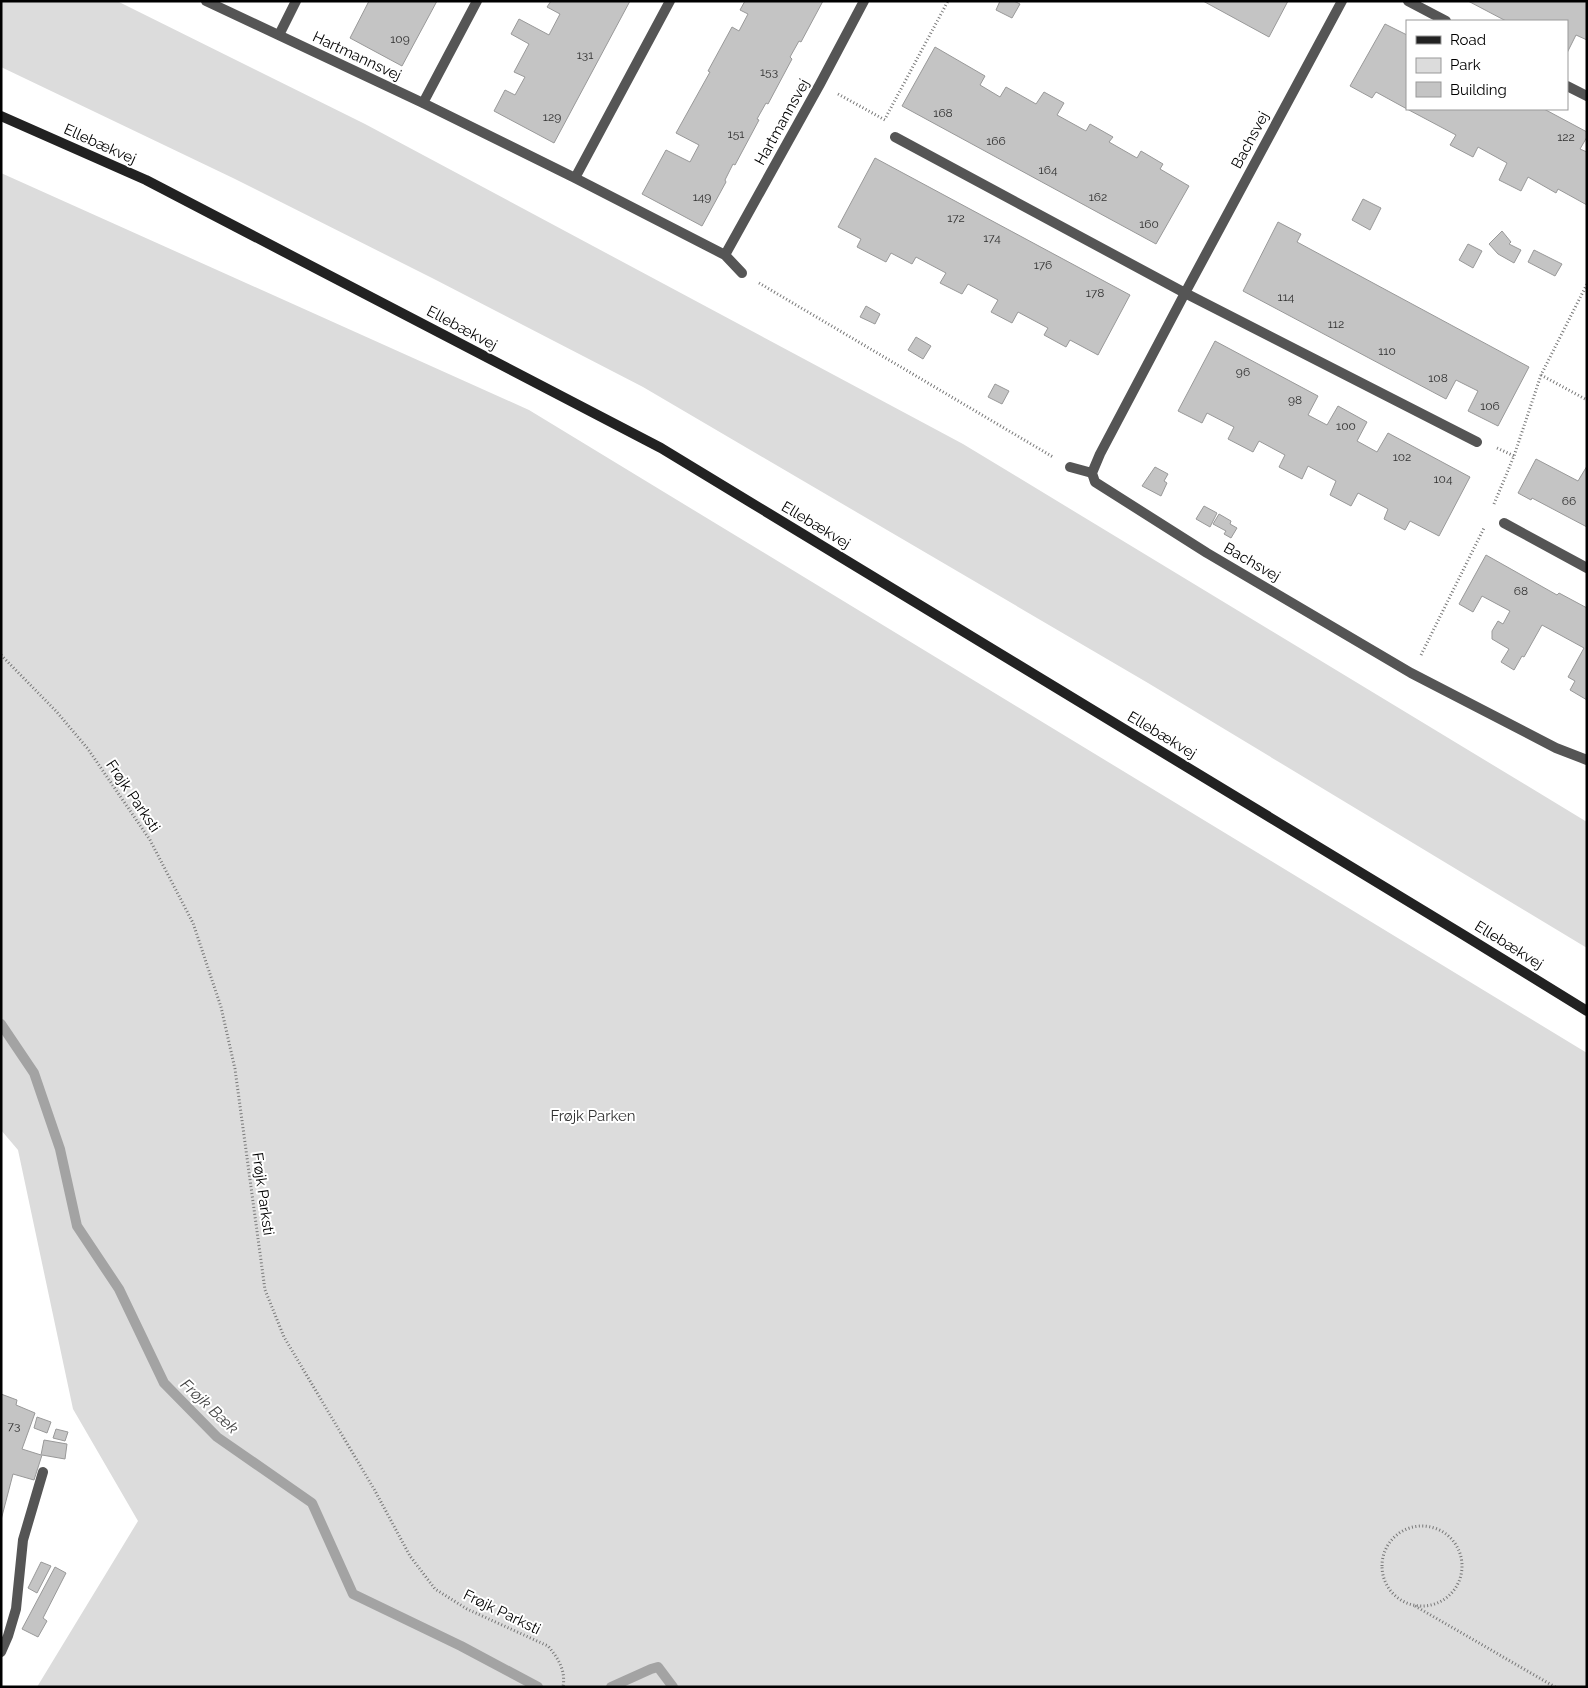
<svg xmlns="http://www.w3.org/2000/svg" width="1588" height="1688" viewBox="0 0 1588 1688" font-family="Raleway,sans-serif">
<rect width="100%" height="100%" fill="#fff"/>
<path fill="#dcdcdc" d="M1,1H117L365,124L963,444L1587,822V948L1148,683L643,387L434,279L235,179L1,67Z
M1,173L529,410L1587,1053V1687H37L138,1521L73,1409L18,1150L1,1130Z"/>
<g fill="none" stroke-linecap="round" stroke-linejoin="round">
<path stroke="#a3a3a3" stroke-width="10" d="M1,1024L34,1073L60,1149L77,1226L119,1289L164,1383L217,1437L312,1503L353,1594L461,1646L538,1687
M611,1687L651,1669L658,1667L673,1687"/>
</g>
<path fill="#c4c4c4" stroke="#999" d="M369,1H437L402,66L350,38Z
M551,1H630L554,143L494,111L505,90L515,95L525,77L514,72L529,44L511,34L519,19L549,35L560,14L547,7Z
M745,1H823L801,42L799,41L790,57L792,59L768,104L766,103L757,119L759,120L735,165L733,164L725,180L726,182L702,226L642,194L666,150L690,162L699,145L676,133L710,72L708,71L732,27L739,31L748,14L740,10Z
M1000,1H1014L1020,4L1012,18L996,10Z
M1203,1H1288L1269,37Z
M1468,1H1587V40L1576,35L1567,53V21H1506Z
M1385,24L1407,35V109L1376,92L1372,98L1350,86Z
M935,47L985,76L980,85L1000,97L1006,87L1036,104L1044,92L1064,103L1057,115L1086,131L1090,124L1113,137L1109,142L1137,158L1141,151L1163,164L1160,169L1189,186L1156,244L902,106Z
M1407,109H1544L1587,132V137L1580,149L1587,152V205L1558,189L1556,193L1528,177L1521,191L1499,180L1507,163L1478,147L1473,157L1450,145L1456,135Z
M875,158L1130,295L1098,355L1070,340L1066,347L1044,335L1048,328L1018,312L1012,323L991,312L998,300L968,284L962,294L940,283L946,273L916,257L912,264L891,253L886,262L857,247L861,239L838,227Z
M1363,199L1381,208L1370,230L1352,220Z
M1278,222L1301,234L1297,242L1529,367L1498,426L1468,411L1478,391L1456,380L1446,399L1243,291Z
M1502,231L1511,242L1509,244L1521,250L1514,263L1498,254L1489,244Z
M1468,244L1482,251L1473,268L1459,260Z
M1534,250L1562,264L1555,276L1528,262Z
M866,306L880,314L875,324L860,317Z
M916,337L931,346L923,359L908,350Z
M1215,341L1318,396L1308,415L1327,425L1338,406L1367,422L1357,441L1377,452L1388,433L1470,477L1439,536L1410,521L1405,530L1384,519L1388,509L1358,493L1351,506L1330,495L1336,481L1308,466L1302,479L1279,467L1285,455L1259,441L1253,452L1228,439L1234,427L1207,413L1202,423L1178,411Z
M995,384L1009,391L1002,404L988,397Z
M1536,459L1578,481L1587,466V527L1532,498L1531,500L1518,493Z
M1155,467L1168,474L1164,481L1167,483L1161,496L1142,486Z
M1204,506L1217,513L1210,527L1196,519Z
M1219,514L1231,521L1230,524L1237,528L1231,538L1224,534L1226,531L1213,524Z
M1486,555L1557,595L1559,593L1587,608V700L1570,690L1575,681L1568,677L1584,648L1542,625L1524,657L1522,656L1514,670L1501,662L1509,649L1492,639V631L1498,621L1503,624L1510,611L1482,596L1473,612L1459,604Z
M1,1394L17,1400L16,1405L35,1413L22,1449L41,1455L44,1440L67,1444L65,1459L42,1455L34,1480L13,1474L1,1520Z
M37,1417L51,1422L47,1433L34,1428Z
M56,1429L68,1432L65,1441L53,1438Z
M41,1562L51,1566L37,1593L28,1588Z
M55,1567L66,1573L43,1618L47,1621L38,1637L22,1629Z"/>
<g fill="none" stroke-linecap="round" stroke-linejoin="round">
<path stroke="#777" stroke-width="3" stroke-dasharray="1 2.5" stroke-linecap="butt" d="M838,94L885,120
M886,117L948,1
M759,283L1053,457
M1541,375L1587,400
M1497,448L1514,456
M1494,504L1514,456L1541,375L1587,284
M1,655L56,711L88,749L150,840L193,923L221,1007L235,1069L265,1290L284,1337L374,1489L410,1556L435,1589L467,1609L548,1646C558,1658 566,1670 563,1687
M1421,655L1484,528
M1382 1566a40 40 0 1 1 80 0a40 40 0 1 1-80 0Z
M1415,1606L1555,1687"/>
<path stroke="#555" stroke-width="10" d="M1070,467L1092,473"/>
<path stroke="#555" stroke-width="10" d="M206,1L423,103L575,178L725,255L742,273
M1342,1L1185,293L1100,454L1092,473L1095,482L1207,553L1411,673L1556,748L1587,760
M1408,1L1446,21
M279,35L296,1
M1567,86L1587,96
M423,103L477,1
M895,137L1185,293L1477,442
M575,178L670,1
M725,255L820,84L864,1
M1504,523L1587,568
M1,1652L8,1636L16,1609L23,1540L43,1472"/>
<path stroke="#222" stroke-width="10" d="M1,116L146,180L661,448L1462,934L1587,1011"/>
</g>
<g text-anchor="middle" stroke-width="4" stroke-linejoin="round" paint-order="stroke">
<g font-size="12" fill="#313131">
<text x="400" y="43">109</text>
<text x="585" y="59">131</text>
<text x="769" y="76">153</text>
<text x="943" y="117">168</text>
<text x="552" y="121">129</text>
<text x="736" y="138">151</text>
<text x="1566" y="141">122</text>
<text x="996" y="145">166</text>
<text x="1048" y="174">164</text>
<text x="702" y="201">149</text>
<text x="1098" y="201">162</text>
<text x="956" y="222">172</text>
<text x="1149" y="228">160</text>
<text x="992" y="242">174</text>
<text x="1043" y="269">176</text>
<text x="1095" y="297">178</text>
<text x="1286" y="301">114</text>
<text x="1336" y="328">112</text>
<text x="1387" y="355">110</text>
<text x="1243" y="376">96</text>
<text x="1438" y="382">108</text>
<text x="1295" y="404">98</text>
<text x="1490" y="410">106</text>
<text x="1346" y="430">100</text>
<text x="1402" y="461">102</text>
<text x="1443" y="483">104</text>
<text x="1569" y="505">66</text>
<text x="1521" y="595">68</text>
<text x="14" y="1430">73</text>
</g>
<g font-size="15" fill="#000" stroke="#fff">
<text transform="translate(357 56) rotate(25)" y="5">Hartmannsvej</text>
<text transform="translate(782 122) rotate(-61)" y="5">Hartmannsvej</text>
<text transform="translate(1250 140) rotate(-62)" y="5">Bachsvej</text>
<text transform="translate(100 144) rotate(24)" y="5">Ellebækvej</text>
<text transform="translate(462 328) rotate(28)" y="5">Ellebækvej</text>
<text transform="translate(816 525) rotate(31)" y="5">Ellebækvej</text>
<text transform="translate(1252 562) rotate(30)" y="5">Bachsvej</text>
<text transform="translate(1162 735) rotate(31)" y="5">Ellebækvej</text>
<text transform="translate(133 796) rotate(56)" y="5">Frøjk Parksti</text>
<text transform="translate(1509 945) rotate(32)" y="5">Ellebækvej</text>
<text transform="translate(263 1194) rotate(82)" y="5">Frøjk Parksti</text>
<text transform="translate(502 1612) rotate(26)" y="5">Frøjk Parksti</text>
</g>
<g font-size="15" fill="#333" stroke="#fff">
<text x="593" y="1121">Frøjk Parken</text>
</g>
<g font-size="16" font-style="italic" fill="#444" stroke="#fff">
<text transform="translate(210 1406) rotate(43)" y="6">Frøjk Bæk</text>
</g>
</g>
<rect width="1588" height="1688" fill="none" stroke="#000000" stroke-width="5"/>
<rect x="1406" y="20" width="162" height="90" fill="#ffffff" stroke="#999999"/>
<rect x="1416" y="36" width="25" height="8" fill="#222222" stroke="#999999"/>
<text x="1450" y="45" font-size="15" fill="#000000">Road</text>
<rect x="1416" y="58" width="25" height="15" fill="#dcdcdc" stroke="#999999"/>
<text x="1450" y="70" font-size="15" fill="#000000">Park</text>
<rect x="1416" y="82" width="25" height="15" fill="#c4c4c4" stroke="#999999"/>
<text x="1450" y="95" font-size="15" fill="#000000">Building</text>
</svg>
